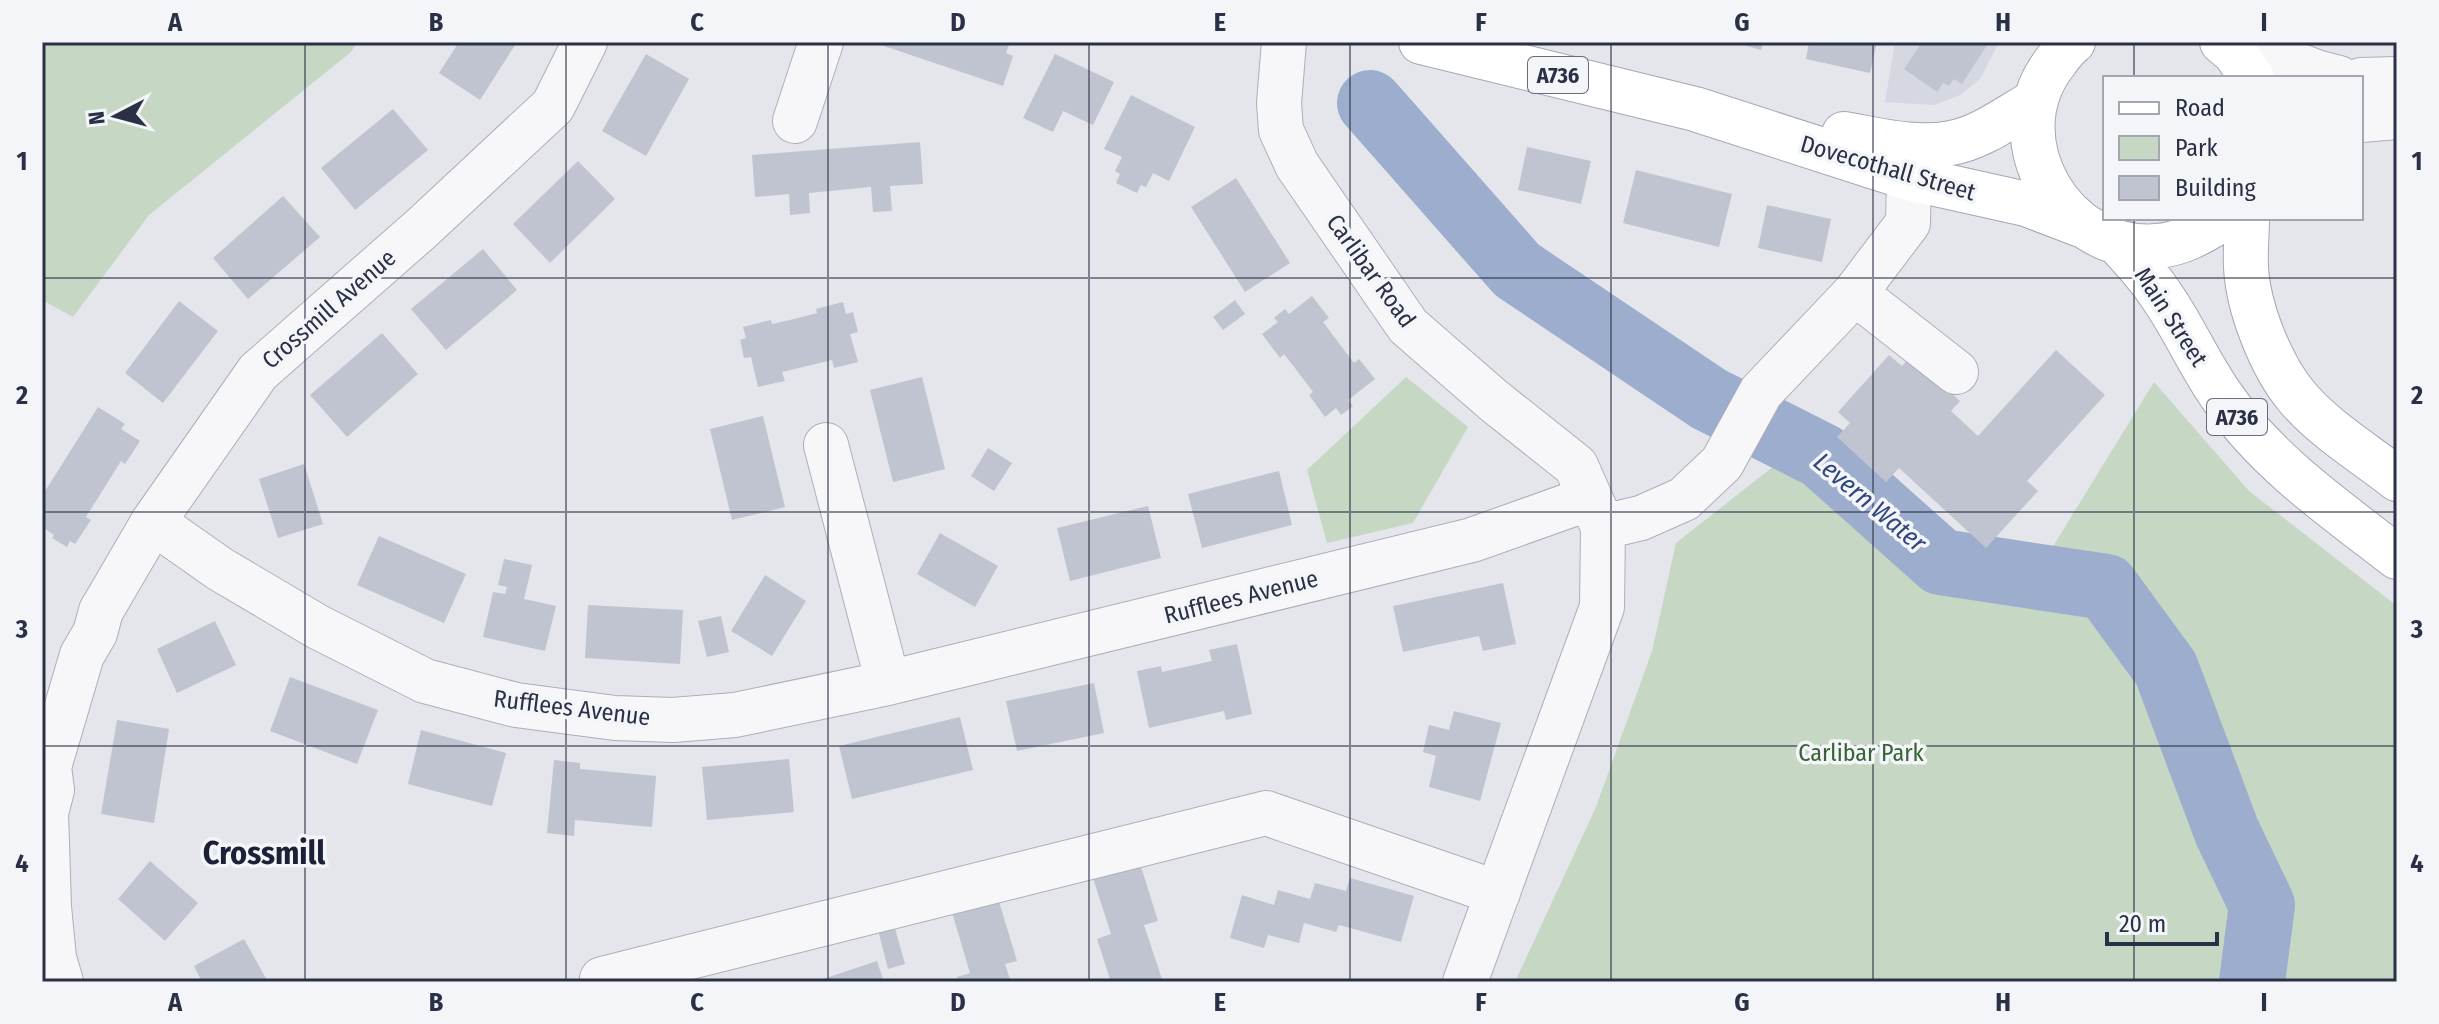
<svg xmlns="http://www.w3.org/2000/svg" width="2439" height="1024" viewBox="0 0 2439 1024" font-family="'Fira Sans Condensed',sans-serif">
<rect width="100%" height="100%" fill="#e4e6ec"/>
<path fill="#d5d8e1" d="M1895,42H1999L1980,79L1960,95L1934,105L1885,102Z"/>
<path fill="#c6d7c4" d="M42,42H357L351,52L149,215L73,317L42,300Z
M1406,377L1468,427L1413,523L1327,543L1307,470Z
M2154,382L2249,491L2397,606V982H1515L1596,807L1652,651L1676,543L1817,432L1948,541L2041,566Z"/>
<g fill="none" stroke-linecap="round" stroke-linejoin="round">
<path stroke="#9dadce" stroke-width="66" d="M1370,103L1517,270L1709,399L1822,456L1941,562L2106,587L2166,669L2227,832L2262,905L2252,982"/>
</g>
<path fill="#c0c4d0" d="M459,42H517L480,100L439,73Z
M879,42H1010L1006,53L1013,56L1003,86L878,44Z
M1734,42H1763L1761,50Z
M1809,42H1877L1870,73L1806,59Z
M1922,42H1989L1962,84L1954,79L1949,86L1943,83L1937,92L1904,69Z
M646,54L689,79L646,156L602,131Z
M1055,54L1114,82L1093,125L1063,111L1053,132L1023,118Z
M1131,95L1195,127L1169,181L1153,173L1146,187L1141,185L1137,193L1116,183L1120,174L1115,171L1122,157L1104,149Z
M393,109L428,150L355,210L321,168Z
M920,142L923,184L890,186L892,211L873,212L871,187L809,193L810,213L790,215L789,194L755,197L752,155Z
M1527,147L1591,161L1581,204L1518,190Z
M578,161L615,199L550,263L513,224Z
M1636,170L1732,194L1719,247L1623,223Z
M1236,178L1290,263L1245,292L1191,207Z
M283,196L320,237L248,299L213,258Z
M1767,205L1831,219L1822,262L1758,248Z
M483,249L517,290L446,350L411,309Z
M1312,296L1329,318L1323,322L1354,363L1359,359L1375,379L1348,400L1353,406L1341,415L1336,408L1325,417L1309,395L1313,392L1298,372L1284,354L1280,358L1262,334L1278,322L1274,318L1285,309L1289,314Z
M1235,300L1245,314L1223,330L1213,317Z
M179,301L218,331L163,403L125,373Z
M843,302L846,314L853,312L858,332L850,334L858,362L834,368L832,360L782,372L785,381L758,387L751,357L744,358L740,340L746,338L743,327L771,320L772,324L794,319L817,313L816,309Z
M382,333L418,374L347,437L310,395Z
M2056,350L2105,395L2027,481L2038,491L1986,548L1899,468L1886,482L1837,437L1850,423L1838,412L1889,355L1902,366L1911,356L1960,401L1951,411L1978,436Z
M922,377L945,469L893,482L870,390Z
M98,407L125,424L121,429L140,441L125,464L121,461L86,517L91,520L75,544L70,541L67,547L52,538L54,535L42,527V496Z
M763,416L785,507L732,520L710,429Z
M988,448L1012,463L994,491L971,476Z
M304,464L323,524L278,538L259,479Z
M1279,471L1292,525L1202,548L1188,494Z
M1148,506L1161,558L1070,581L1057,528Z
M940,533L998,566L975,607L917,574Z
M379,536L466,574L444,623L357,585Z
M504,559L532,565L524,599L556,606L545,651L483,637L493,592L505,594L507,587L498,585Z
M765,575L806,601L772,656L731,631Z
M1503,583L1516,644L1483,651L1479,636L1403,652L1393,606Z
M588,605L683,610L680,664L585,658Z
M721,616L729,652L707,657L698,621Z
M215,621L236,665L177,693L157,649Z
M1237,644L1252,714L1226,720L1224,711L1149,728L1137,671L1161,666L1162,672L1212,661L1209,650Z
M290,677L378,710L357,764L270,731Z
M1094,683L1104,733L1017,751L1006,701Z
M1454,711L1501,723L1480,801L1429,787L1436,756L1423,752L1429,725L1449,730Z
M960,717L973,770L852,799L839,746Z
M117,720L169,729L154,823L101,814Z
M421,730L506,753L492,806L408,784Z
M789,759L794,812L707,820L702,767Z
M554,760L580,763V769L656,776L652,827L575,820L574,836L547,833Z
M1138,857L1158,921L1144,925L1163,982H1111L1097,939L1111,934L1091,872Z
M150,861L198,903L165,941L118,899Z
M1350,878L1414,896L1401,942L1339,925L1336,932L1304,923L1299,943L1268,935L1264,948L1230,938L1242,895L1274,905L1278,890L1310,899L1315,883L1346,891Z
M997,895L1017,961L1005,964L1011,982H958L957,977L970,973L951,909Z
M892,918L905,964L888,969L876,922Z
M244,939L268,982H202L194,966Z
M877,961L884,982H817V981Z"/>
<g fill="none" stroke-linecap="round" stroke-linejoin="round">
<defs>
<path id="minor" d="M1284,42L1279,103L1281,130L1297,165L1408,326L1493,400L1576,466L1603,527L1602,607L1465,982
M2239,42L2316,72L2339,78
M2361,80L2397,79
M2361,120L2397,117
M795,121L821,42
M1855,293L1956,372
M826,445L888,683
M153,522L220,569L318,627L425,681L516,705L615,718L673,720L735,715L888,683L1472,540L1590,498
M1603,527L1641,518L1684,499L1722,463L1761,392L1855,293L1908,223L1909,178
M602,979L1266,813L1498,893
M61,982L54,958L49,907L46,813L52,790L49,767L82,655L95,633L101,611L153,522L258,372L422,228L553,106L585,42"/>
<path id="major" d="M1421,42L1695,109L1909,178L2026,204L2081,225
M2073,42C2065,48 2059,57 2053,65C1997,141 2064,254 2157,246C2183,244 2203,231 2225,218
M2222,42L2235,53L2252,78
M1844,134C1879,140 1916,150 1951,143C1981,138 2009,116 2036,101
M2247,218C2247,234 2245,251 2246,267C2248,308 2271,366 2297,397C2324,429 2364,453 2397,479
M2117,242C2134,260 2150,278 2163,298C2185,330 2200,366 2223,398C2268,463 2335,509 2397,557"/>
</defs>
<use href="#minor" stroke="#acafba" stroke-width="46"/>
<use href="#major" stroke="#a2a7b9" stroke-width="46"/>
<use href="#minor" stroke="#f7f7fa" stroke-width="44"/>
<use href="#major" stroke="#fff" stroke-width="44"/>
</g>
<path fill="none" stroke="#2a3046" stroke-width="2" stroke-opacity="0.55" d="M305,42V982M566,42V982M828,42V982M1089,42V982M1350,42V982M1611,42V982M1873,42V982M2134,42V78M2134,218V982M42,278H2397M42,512H2397M42,746H2397"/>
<g text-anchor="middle" stroke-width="7" stroke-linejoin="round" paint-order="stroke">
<g fill="#f4f5f9" stroke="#676b7c" stroke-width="2">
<rect x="1528" y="57" width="60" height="36" rx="6"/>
<rect x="2207" y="399" width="60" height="36" rx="6"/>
</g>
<g font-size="22" font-weight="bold" fill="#2a3046">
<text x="1558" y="83">A736</text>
<text x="2237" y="425">A736</text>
</g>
<g font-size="24" fill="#2a3046" stroke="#f4f5f9">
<text transform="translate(1888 168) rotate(16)" y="8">Dovecothall Street</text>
<text transform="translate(1371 271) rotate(54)" y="8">Carlibar Road</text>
<text transform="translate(329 309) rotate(-41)" y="8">Crossmill Avenue</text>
<text transform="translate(2171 317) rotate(57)" y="8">Main Street</text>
<text transform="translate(1241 597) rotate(-14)" y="8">Rufflees Avenue</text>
<text transform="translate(572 708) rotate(7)" y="8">Rufflees Avenue</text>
</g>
<g font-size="24" fill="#376336" stroke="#f4f5f9">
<text x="1861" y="761">Carlibar Park</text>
</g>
<g font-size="26" font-style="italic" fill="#31477d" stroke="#f4f5f9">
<text transform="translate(1870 502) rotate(40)" y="9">Levern Water</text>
</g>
<g font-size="32" font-weight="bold" fill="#1c2137" stroke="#f4f5f9">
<text x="264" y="864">Crossmill</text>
</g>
</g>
<rect width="2439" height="1024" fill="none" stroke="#f4f5f9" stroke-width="88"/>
<rect x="2103" y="76" width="260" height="144" fill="#f4f5f9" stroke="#a3a6b1" stroke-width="2"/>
<rect x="2119" y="102" width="40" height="12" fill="#ffffff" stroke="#a3a6b1" stroke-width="2"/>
<text x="2175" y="116" font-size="24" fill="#2a3046">Road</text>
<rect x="2119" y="136" width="40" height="24" fill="#c6d7c4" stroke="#a3a6b1" stroke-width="2"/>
<text x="2175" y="156" font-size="24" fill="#2a3046">Park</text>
<rect x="2119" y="176" width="40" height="24" fill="#c0c4d0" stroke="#a3a6b1" stroke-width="2"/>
<text x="2175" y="196" font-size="24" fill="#2a3046">Building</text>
<g transform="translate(116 116) rotate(264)" stroke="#f4f5f9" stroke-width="6" paint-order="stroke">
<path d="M0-6L14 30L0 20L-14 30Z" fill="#2a3046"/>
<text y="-12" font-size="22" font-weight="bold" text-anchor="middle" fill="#2a3046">N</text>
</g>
<path d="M2107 932v12h110v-12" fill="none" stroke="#2a3046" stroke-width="4"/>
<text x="2119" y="932" font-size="24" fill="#2a3046" stroke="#f4f5f9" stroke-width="6" paint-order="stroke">20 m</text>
<rect x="44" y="44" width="2351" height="936" fill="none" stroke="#2a3046" stroke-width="3"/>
<g font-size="26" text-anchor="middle" font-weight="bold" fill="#2a3046">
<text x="175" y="31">A</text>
<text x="436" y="31">B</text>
<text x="697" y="31">C</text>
<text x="958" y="31">D</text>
<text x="1220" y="31">E</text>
<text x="1481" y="31">F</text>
<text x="1742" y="31">G</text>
<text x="2003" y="31">H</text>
<text x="2264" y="31">I</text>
<text x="22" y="170">1</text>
<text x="2417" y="170">1</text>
<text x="22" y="404">2</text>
<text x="2417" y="404">2</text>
<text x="22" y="638">3</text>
<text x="2417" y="638">3</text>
<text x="22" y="872">4</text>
<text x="2417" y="872">4</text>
<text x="175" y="1011">A</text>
<text x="436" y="1011">B</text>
<text x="697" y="1011">C</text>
<text x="958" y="1011">D</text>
<text x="1220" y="1011">E</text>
<text x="1481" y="1011">F</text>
<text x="1742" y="1011">G</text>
<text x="2003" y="1011">H</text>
<text x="2264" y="1011">I</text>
</g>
</svg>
